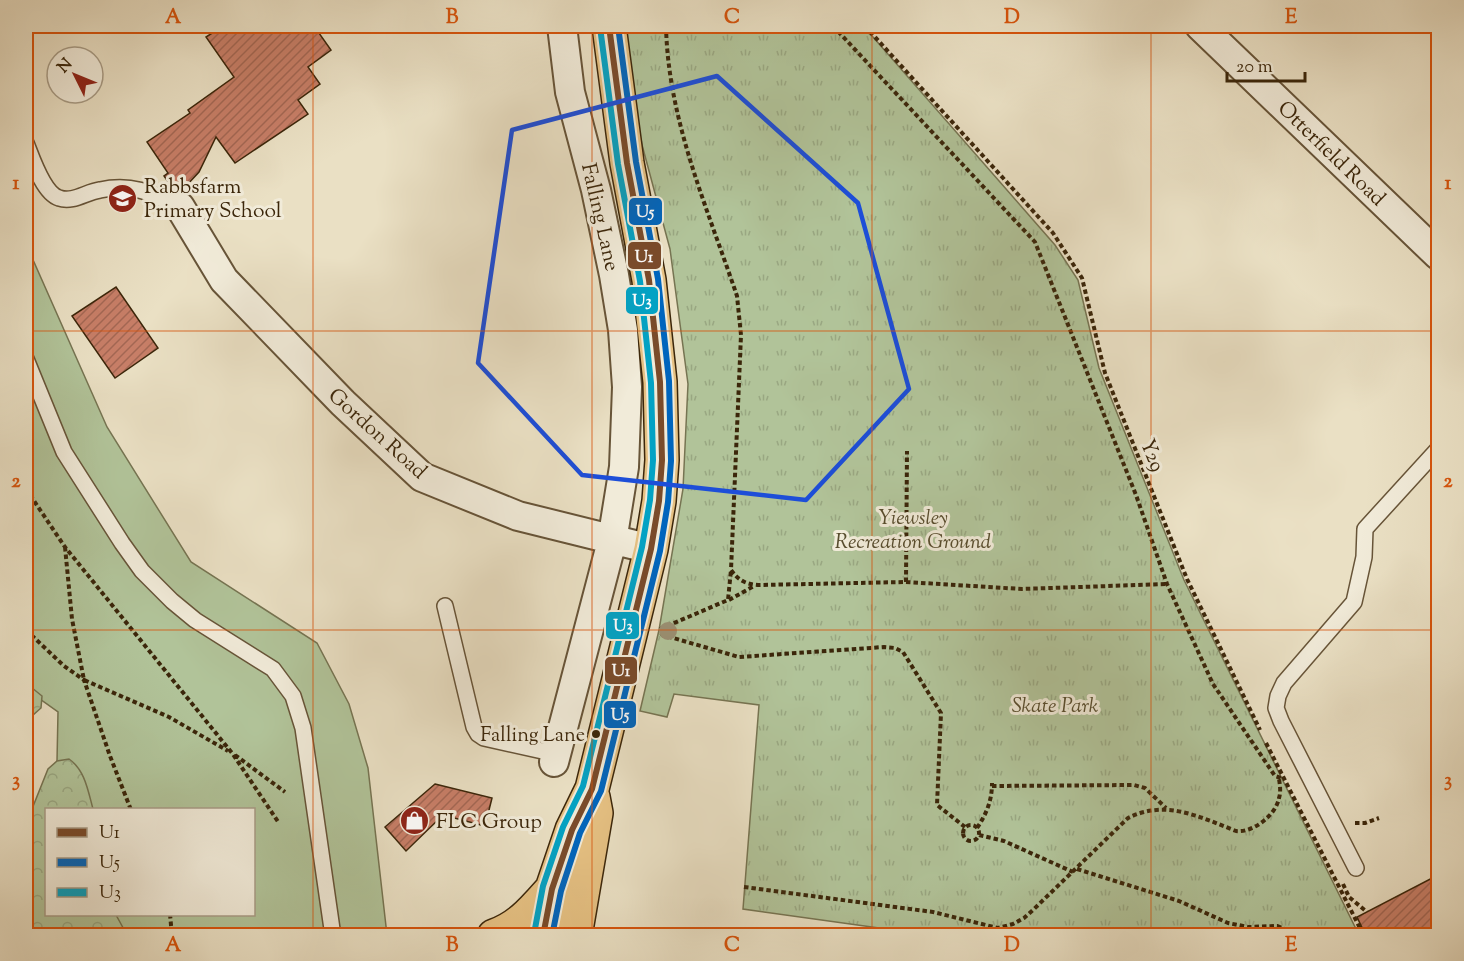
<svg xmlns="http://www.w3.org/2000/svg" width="1464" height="961" viewBox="0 0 1464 961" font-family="'Sorts Mill Goudy',serif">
<defs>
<pattern id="forest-crowns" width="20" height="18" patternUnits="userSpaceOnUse" patternTransform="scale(1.5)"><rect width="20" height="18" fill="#b1c399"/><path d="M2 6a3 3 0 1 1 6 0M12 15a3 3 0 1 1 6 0" fill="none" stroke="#99a782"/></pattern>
<pattern id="park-tufts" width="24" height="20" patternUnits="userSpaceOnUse" patternTransform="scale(1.5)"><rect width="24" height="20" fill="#b1c399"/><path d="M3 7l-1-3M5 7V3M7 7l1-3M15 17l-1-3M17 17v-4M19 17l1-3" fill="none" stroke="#99a782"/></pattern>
<pattern id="building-hatch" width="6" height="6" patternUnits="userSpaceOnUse" patternTransform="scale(1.5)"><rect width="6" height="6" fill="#c77e67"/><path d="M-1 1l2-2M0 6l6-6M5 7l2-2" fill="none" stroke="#a36753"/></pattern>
</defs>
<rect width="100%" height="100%" fill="#eae0c4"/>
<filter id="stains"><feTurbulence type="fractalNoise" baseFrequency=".00333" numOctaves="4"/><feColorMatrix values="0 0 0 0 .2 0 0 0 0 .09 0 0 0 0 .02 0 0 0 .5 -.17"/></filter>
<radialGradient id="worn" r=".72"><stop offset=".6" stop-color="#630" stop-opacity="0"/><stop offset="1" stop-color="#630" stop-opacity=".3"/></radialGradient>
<path fill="#b1c399" stroke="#767452" stroke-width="1.5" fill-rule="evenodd" d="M26,244L107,427L191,562L317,643L349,704L368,768L387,935H26V846L57,761L58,712L26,689ZM46,810H254V914H46Z"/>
<path fill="url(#forest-crowns)" stroke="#767452" stroke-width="1.5" d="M26,683L42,696L41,708L33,715L26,711Z
M69,759C85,770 88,791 93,809L46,810V914L116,915L127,935H26V824L48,769L57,761Z"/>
<path fill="url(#park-tufts)" stroke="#767452" stroke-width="1.5" d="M621,26H860L873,37L1055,245L1078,280L1099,368L1184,580L1359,935L922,936L915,933L743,909L759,705L674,694L667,717L640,711L659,630L683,489L688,384L670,249L627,89Z"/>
<path fill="url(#building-hatch)" stroke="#3b260a" stroke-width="1.5" d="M223,26H314L331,50L308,67L320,84L298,100L308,114L235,163L216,137L199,172L187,185L175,192L164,176L168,173L147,142L190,113L188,110L234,77L206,37Z
M116,287L158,348L115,378L72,316Z
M435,784L492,798L485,826L443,815L406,851L385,827Z
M1438,875V936H1366L1357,917Z"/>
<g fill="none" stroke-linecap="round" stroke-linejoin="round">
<defs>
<path id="service" d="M26,143C32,158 43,193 59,198C73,203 86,192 100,190C132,183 151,193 180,207
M26,359L64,452L122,543L142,571L172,601L195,620L273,669L293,696L303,728L333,936
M445,606L474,727L478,734L484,738L556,754
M1356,868L1281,721L1276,708L1278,696L1284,683L1354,602L1364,557L1365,529L1438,449"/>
<path id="minor" d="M1200,26L1438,255
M180,207L224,280L343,403L422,477L518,516L651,549
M554,762L612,541L624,467L627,387L623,330L614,275L596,190L570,92L562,26"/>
<path id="primary" d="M494,936C520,927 534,909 552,889
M543,936L552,889L572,830L592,789L651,549L659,501L662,460L660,382L649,280L627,163L609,26
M575,936L596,813L593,797"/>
</defs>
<use href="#service" stroke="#675438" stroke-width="18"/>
<use href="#minor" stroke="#675438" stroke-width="32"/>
<use href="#primary" stroke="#3b260a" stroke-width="36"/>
<path stroke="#3b260a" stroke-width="4" stroke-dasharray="4.5 3" stroke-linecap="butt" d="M666,26C668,120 707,207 737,296L741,335L731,570C738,580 745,584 758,585L906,582L1022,589L1167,584
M833,26L1035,242L1136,495L1167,584L1213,684L1275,776L1284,779
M865,26L1053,233L1082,278L1105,373L1187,579L1260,730
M26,489L65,547L232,753L279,823
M65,547L72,619L84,680L169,717L228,751
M906,582L907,451
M729,600L754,586
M660,629L728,600L731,570
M26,630L64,666L84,680L110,756L131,810
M661,633L663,635L739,657L884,647L895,648L903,652L941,713L937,805L965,827
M1266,743L1364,936
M235,755L285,792
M992,786L1134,785L1145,788L1166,808
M1355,823H1365L1379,818
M963 833a8 8 0 1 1 16 0a8 8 0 1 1-16 0Z
M977,828C987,813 992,800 992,783
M979,835L1004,841L1073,872
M1077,869L1179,901L1228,923L1248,927L1277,926L1304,936
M1343,884L1349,897L1367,912
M744,887L933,912L998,928L1013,924L1024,918L1034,909L1128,818C1166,799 1200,817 1236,831C1253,833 1276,815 1279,798C1281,792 1280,785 1279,779
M170,914L172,936"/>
<use href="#service" stroke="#f1ebd9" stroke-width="15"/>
<use href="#minor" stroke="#f1ebd9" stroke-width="28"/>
<use href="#primary" stroke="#e5c082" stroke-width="33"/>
<defs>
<path id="bus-1" d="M543,936L552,889L572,830L592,789L651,549L659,501L662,460L660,382L649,280L627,163L609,26"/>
<path id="bus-2" d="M552,936L561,891L580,833L601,791L660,551L668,502L671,461L669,381L658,279L636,162L618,26"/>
<path id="bus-3" d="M534,934L543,886L563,827L583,786L642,547L650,500L653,460L651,383L640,281L618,164L600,27"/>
</defs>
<use href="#bus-1" stroke="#f1ebd9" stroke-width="10"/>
<use href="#bus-2" stroke="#f1ebd9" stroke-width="10"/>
<use href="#bus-3" stroke="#f1ebd9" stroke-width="10"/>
<use href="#bus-1" stroke="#7a4b2a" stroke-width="6"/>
<use href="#bus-2" stroke="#0065bd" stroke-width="6"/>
<use href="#bus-3" stroke="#03a2c4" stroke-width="6"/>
</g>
<circle fill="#9a8f72" cx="668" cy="631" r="9"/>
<path fill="none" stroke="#1d4ed8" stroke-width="4.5" stroke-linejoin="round" d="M717,76L858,203L909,389L806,500L582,475L478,363L512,130Z"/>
<path fill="none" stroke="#d7540c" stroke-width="1.5" stroke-opacity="0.55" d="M313,26V936M592,26V936M872,26V936M1151,26V936M26,331H1438M26,630H1438"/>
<defs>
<symbol id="school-disc" viewBox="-11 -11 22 22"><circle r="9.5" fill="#8f2418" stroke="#f1ebd9"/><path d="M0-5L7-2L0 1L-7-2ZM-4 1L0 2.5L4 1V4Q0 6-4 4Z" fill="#fff"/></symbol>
<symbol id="shop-disc" viewBox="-11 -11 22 22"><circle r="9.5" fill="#8f2418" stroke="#f1ebd9"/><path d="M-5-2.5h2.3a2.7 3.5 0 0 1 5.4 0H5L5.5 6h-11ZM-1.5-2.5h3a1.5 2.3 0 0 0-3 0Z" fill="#fff"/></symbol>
</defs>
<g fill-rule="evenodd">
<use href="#school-disc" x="106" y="182" width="33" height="33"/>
<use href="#shop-disc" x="398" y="804" width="33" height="33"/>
</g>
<circle fill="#3b260a" stroke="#f1ebd9" stroke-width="2" cx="596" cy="734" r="5"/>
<g text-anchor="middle" stroke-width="6" stroke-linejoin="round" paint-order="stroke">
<g font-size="20" fill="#3b260a" stroke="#f1ebd9" text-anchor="end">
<text x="585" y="741">Falling Lane</text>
</g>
<g font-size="21" fill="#3b260a" stroke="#f1ebd9">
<text transform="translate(1332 153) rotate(44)" y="7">Otterfield Road</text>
<text transform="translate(601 217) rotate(77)" y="7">Falling Lane</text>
<text transform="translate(378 433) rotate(42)" y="7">Gordon Road</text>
<text transform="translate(1153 455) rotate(68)" y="7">Y29</text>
</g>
<g font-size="21" fill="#3b260a" stroke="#f1ebd9" text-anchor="start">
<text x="144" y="193">Rabbsfarm<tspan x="144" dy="24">Primary School</tspan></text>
<text x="436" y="828">FLC Group</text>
</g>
<g font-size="21" font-style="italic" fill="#584d2e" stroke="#f1ebd9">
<text x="913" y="524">Yiewsley<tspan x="913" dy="24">Recreation Ground</tspan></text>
<text x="1055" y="712">Skate Park</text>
</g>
</g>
<g stroke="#f1ebd9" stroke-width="2">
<rect x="628" y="197" width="35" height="29" rx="6" fill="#0065bd"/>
<rect x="627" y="241" width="35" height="29" rx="6" fill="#7a4b2a"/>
<rect x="625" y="286" width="34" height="29" rx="6" fill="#03a2c4"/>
<rect x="605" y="611" width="35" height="29" rx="6" fill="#03a2c4"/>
<rect x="604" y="656" width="34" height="29" rx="6" fill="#7a4b2a"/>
<rect x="603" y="700" width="34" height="29" rx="6" fill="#0065bd"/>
</g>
<g font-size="16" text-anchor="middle" font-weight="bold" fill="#fff">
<text x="645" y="217">U5</text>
<text x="644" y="262">U1</text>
<text x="642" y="306">U3</text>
<text x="623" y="631">U3</text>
<text x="621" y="676">U1</text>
<text x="620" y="720">U5</text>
</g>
<rect width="1464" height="961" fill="none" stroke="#eae0c4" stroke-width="66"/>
<rect x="45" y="808" width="210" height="108" fill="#f1ebd9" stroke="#a89c86" stroke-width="1.5"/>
<rect x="57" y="828" width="30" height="9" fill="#7a4b2a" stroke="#a89c86" stroke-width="1.5"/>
<text x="99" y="838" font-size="18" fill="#3b260a">U1</text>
<rect x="57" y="858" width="30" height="9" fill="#0065bd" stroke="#a89c86" stroke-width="1.5"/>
<text x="99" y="868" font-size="18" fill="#3b260a">U5</text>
<rect x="57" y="888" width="30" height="9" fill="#03a2c4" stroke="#a89c86" stroke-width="1.5"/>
<text x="99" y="898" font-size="18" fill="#3b260a">U3</text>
<g transform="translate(75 75) rotate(313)"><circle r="28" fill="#f1ebd9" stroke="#a89c86" stroke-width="1.5"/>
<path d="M0-4.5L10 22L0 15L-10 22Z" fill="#8f2418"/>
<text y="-9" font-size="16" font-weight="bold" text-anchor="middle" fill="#3b260a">N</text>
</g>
<path d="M1227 72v9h78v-9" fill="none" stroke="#3b260a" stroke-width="3"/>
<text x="1236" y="72" font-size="18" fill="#3b260a" stroke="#f1ebd9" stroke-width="4.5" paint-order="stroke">20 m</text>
<rect x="33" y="33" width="1398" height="895" fill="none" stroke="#d7540c" stroke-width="2"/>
<g font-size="20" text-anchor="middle" font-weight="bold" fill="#d7540c">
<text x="173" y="23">A</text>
<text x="452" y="23">B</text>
<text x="732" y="23">C</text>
<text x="1012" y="23">D</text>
<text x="1291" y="23">E</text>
<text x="16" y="189">1</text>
<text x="1448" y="189">1</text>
<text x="16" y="487">2</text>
<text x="1448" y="487">2</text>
<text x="16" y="786">3</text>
<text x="1448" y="786">3</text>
<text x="173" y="951">A</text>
<text x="452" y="951">B</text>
<text x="732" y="951">C</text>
<text x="1012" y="951">D</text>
<text x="1291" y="951">E</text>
</g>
<rect width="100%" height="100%" filter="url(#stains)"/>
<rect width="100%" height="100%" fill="url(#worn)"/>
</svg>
